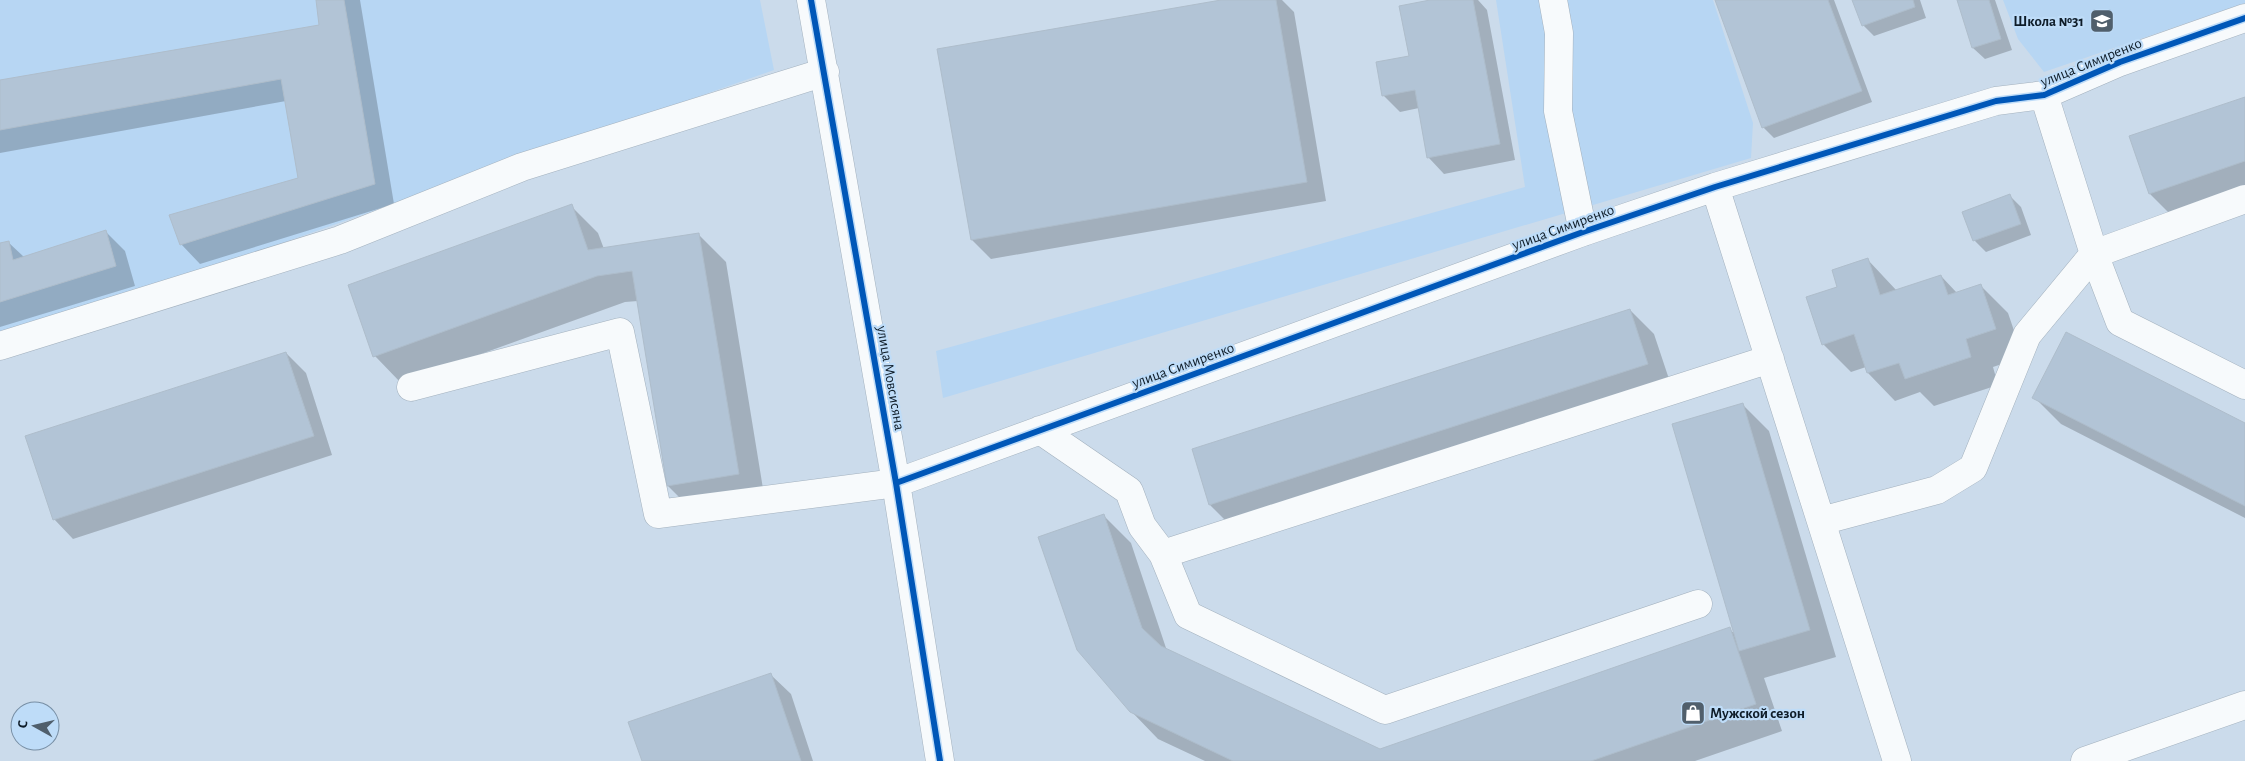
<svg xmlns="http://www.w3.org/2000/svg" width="2245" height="761" viewBox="0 0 2245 761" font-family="'Alegreya Sans',sans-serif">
<rect width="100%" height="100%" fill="#cbdbeb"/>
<path fill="#b7d6f3" d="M0,0H760L774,70L231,261L0,334Z
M1496,0H1713L1753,123L1751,158L943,398L936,351L1525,187Z
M2003,0H2245V3L2044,72L2018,39Z"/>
<path fill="#0003" d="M317,0H360L394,204L200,264L181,244L300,179L286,101L0,153V82L320,26Z
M1228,0H1282L1294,12L1326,201L991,259L972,240Z
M1437,0H1478L1487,10L1515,160L1444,174L1429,158L1419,108L1400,112L1384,96L1410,57Z
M1716,0H1834L1872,102L1774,138L1763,127Z
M1854,0H1920L1926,18L1874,36L1863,25Z
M1958,0H1995L2012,50L1985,59L1973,48Z
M2245,98V194L2174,218L2150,194L2131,137Z
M2010,196L2021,207L2031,235L1986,252L1975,241L1964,212Z
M571,206L598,233L604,249L699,235L726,262L765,501L695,513L668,486L638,301L625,302L401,383L375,356Z
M106,232L125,251L135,286L0,327V244L8,242L24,257Z
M1868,260L1897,291L1941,276L1957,293L1981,286L2008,313L2023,357L1993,367L1998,385L1934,406L1920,392L1895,401L1868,373L1866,367L1851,372L1823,344L1838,288Z
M1630,310L1654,334L1672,388L1234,529L1210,505Z
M286,353L306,373L332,455L73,539L54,519Z
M2034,397L2245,425V518L2061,424Z
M1742,404L1769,431L1836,657L1764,678L1782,731L1695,761H1205L1158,739L1131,711L1104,516L1131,543L1167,651L1380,750L1729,629L1735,634Z
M771,675L791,694L813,761H643Z"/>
<path fill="#b2c4d6" stroke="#aebdcb" d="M316,0H344L375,184L180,245L169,215L298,178L281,79L0,130V80L319,25Z
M1221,0H1276L1307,182L971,240L937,49Z
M1430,0H1473L1500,144L1427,158L1415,90L1382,96L1376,62L1409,56L1399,6Z
M1715,0H1828L1862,91L1762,128Z
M1852,0H1913L1915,7L1862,26Z
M1957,0H1989L2001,39L1972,48Z
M2245,97V161L2149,194L2129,136Z
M2010,194L2021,224L1973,241L1962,212Z
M572,204L588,250L699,233L739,474L667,486L632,271L597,276L373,357L348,285Z
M106,230L116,266L0,302V243L9,241L13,260Z
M1868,258L1880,295L1941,275L1948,295L1981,284L1996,329L1966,339L1971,357L1905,379L1899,363L1867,373L1854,334L1822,345L1806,297L1837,287L1832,270Z
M1630,309L1648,364L1209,505L1192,449Z
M2066,332L2245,423V506L2032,398Z
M286,352L314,436L53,520L25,436Z
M1743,403L1810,630L1739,651L1672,424Z
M1104,514L1142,628L1161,646L1380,749L1730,627L1756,704L1591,761H1233L1130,712L1077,650L1038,537Z
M771,673L801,761H642L628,722Z"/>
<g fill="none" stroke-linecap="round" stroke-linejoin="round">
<defs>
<path id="minor" d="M811,0L896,483L940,761
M1553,0L1559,33L1558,111L1583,232
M2044,95L2094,254L2245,199
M1715,187L1897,761
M0,346L340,240L522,167L825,72
M411,387L620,332L658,514L896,483L1583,232L1715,187L1996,101L2044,95L2120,62L2245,18
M1040,430L1129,491L1142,526L1163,554L1770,359
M1821,521L1937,490L1973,468L2027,335L2094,254L2120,322L2245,385
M1163,554L1188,615L1385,710L1698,604
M2085,761L2245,705"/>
</defs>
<use href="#minor" stroke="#a3b1be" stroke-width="29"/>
<use href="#minor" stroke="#f7fafc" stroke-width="28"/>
<defs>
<path id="cycleway" d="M811,0L896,483L940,761
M896,483L1583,232L1715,187L1996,101L2044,95L2120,62L2245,18"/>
</defs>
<use href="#cycleway" stroke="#bedcf8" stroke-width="9"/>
<use href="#cycleway" stroke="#0057b8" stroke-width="6"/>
</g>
<defs>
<symbol id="school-square" viewBox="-11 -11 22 22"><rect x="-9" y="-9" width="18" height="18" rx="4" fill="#505f6c" stroke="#bedcf8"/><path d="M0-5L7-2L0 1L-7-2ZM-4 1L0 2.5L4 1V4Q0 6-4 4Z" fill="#fff"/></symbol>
<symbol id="shop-square" viewBox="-11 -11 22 22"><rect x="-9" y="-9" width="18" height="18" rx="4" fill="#505f6c" stroke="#bedcf8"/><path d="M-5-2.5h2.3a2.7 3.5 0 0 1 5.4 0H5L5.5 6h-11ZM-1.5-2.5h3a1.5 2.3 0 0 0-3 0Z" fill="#fff"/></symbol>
</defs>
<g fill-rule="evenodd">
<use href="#school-square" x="2088" y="7" width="28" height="28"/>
<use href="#shop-square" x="1679" y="699" width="28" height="28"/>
</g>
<g text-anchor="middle" stroke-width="4.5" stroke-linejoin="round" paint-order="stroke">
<g font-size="15" font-weight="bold" fill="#0e1c28" stroke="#bedcf8" text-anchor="end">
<text x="2084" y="26">Школа №31</text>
<text x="1710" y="718" text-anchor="start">Мужской сезон</text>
</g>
<g font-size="15" fill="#0e1c28" stroke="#bedcf8">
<text transform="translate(2091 62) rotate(-22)" y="5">улица Симиренко</text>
<text transform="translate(1563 227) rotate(-20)" y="5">улица Симиренко</text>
<text transform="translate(1183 365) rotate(-20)" y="5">улица Симиренко</text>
<text transform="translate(891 378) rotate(80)" y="5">улица Мовсисяна</text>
</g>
</g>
<g transform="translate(35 726) rotate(278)"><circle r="24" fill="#bedcf8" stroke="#788fa5"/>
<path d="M0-4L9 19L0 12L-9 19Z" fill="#505f6c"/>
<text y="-8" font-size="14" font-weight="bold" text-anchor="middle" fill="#0e1c28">С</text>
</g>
</svg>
